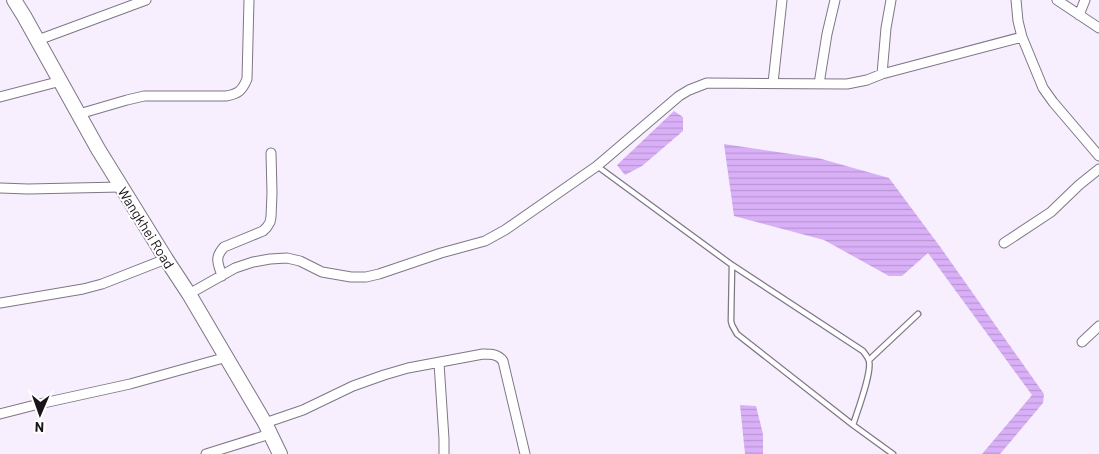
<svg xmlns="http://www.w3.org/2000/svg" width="1099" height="454" viewBox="0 0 1099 454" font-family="Barlow,sans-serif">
<defs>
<pattern id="water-rules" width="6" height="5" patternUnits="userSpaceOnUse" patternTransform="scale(1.25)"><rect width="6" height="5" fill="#d9b0f8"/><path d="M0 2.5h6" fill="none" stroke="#ba96d4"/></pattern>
</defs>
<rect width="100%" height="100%" fill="#f7effd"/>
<path fill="url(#water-rules)" d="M674,111L683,117V131L642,166L625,175L617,165Z
M724,144L818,158L889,178L941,248L1044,394L1043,403L1000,454H982L1032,395L928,253L902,276H889L824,240L734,216Z
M740,405L756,406L763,434V454H745Z"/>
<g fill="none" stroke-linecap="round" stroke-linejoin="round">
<defs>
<path id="lane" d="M597,166L732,265L863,351C865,354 868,357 869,361C872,373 857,412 853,425
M732,265L731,321L732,325L737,334L853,425L893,454
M869,360L918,314"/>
<path id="street" d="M1016,0L1018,21L1022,37L1043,88L1053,102L1099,156
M1057,0L1099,28
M1079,15L1085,0
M38,40L146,0
M882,74L886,28L891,0
M773,83L782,0
M819,84L827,34L835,0
M0,97L61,81
M79,114L127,100L144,96H226C238,94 242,91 247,79L249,0
M0,188L28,189L121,187
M1004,243L1051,212L1079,185L1099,169
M222,276C218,263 214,258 224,247L263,231L267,227L270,222L271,217L272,193L271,153
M189,294L235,268L253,262L270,259L287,258L300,261L322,272L351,277H366L379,274L441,253L485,241L505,230L597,166L679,96L689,90L707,83L847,84L867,80L882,74L1022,37
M0,303L83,289L102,284L166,259
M1082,342L1099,326
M439,363L444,439V454
M0,414L39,404L130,384L227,357
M265,423L303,410L353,386L384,375L408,368L483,354C491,354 498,354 503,361L525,454
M206,454L270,434"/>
<path id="primary" d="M14,0L24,16L98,149L166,259L189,294L265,423L280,454"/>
</defs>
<use href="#lane" stroke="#7f7686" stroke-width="7"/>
<use href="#street" stroke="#7f7686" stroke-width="11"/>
<use href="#primary" stroke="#7f7686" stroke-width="16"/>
<use href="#lane" stroke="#fff" stroke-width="4.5"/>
<use href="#street" stroke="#fff" stroke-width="9"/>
<use href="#primary" stroke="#fff" stroke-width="14"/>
</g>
<g text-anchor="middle" stroke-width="4" stroke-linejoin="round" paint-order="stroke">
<g font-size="14" fill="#18141a" stroke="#fff">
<text transform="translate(146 228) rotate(58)" y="5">Wangkhei Road</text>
</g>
</g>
<g transform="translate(40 414) rotate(182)" stroke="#ffffff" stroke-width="4" paint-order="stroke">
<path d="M0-4L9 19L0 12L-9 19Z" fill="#18141a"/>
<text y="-8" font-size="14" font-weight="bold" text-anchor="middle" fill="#18141a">N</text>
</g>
</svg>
